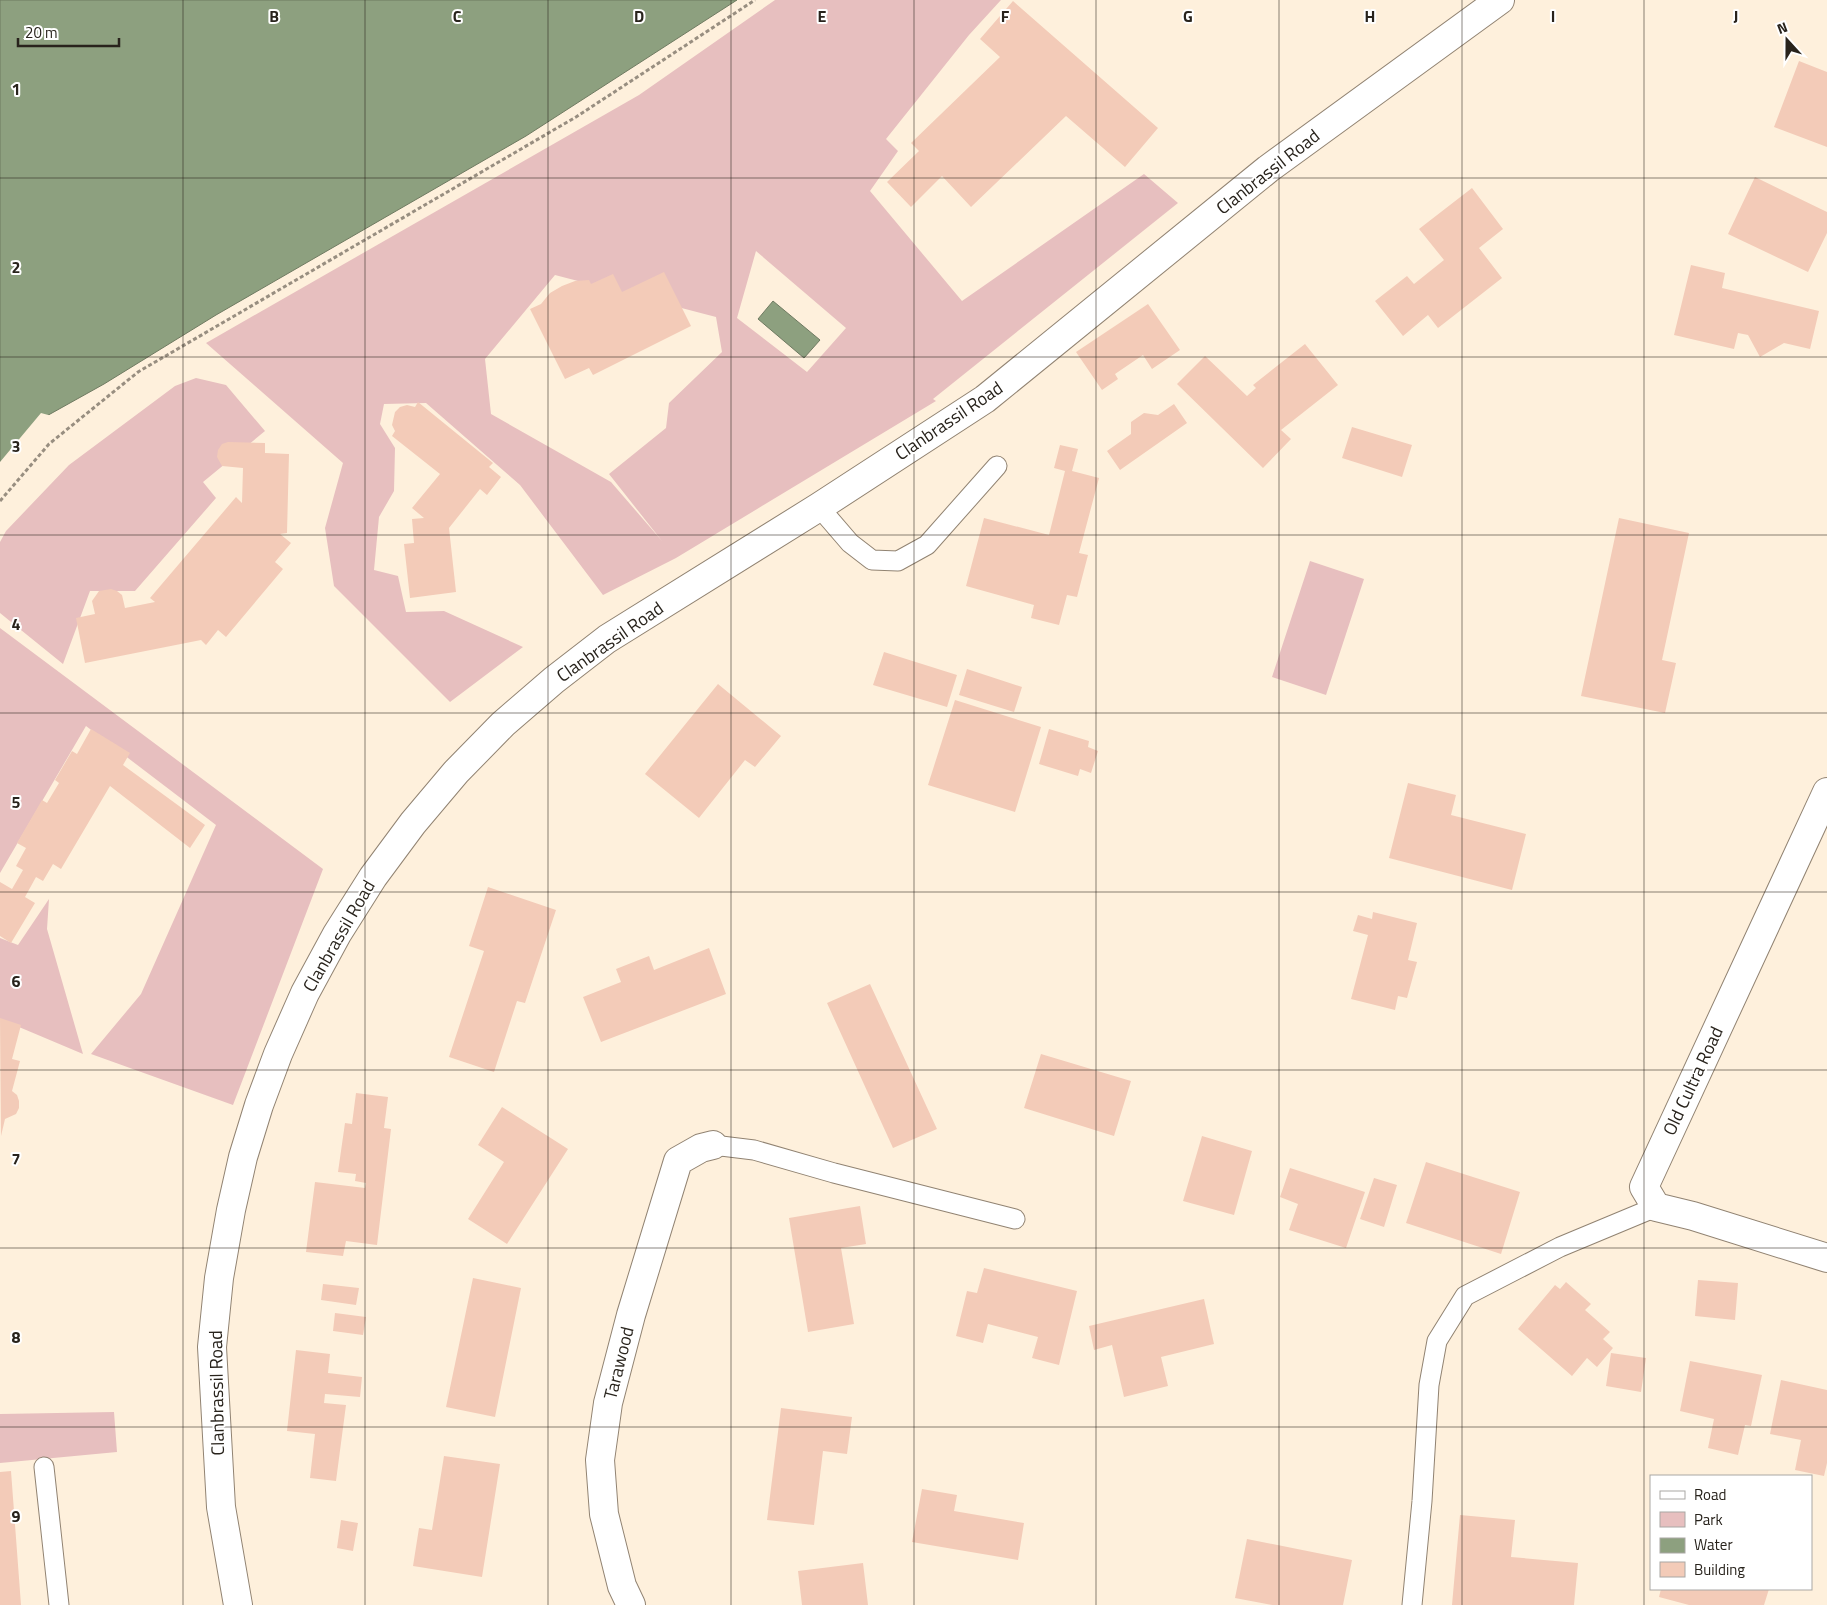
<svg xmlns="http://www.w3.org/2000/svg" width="1827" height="1605" viewBox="0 0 1827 1605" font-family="'Titillium Web',sans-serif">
<rect width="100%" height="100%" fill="#fef0dc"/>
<path fill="#e7bfbf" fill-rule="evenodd" d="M775,0H1001L969,35L886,139L898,151L870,191L962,301L1144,174L1178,203L933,399L936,401L676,558L603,595L520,485L426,403L384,404L380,424L395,448L394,491L379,517L374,570L398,576L406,612L444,611L523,647L450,702L334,586L325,528L343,463L206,343L639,95ZM756,251L846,328L807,372L737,318ZM555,275L716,317L722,352L669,403L666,428L609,474L662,541L611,482L491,414L485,359Z
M196,378L226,385L265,431L203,482L216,498L135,591H90L63,664L0,613V542L6,531L69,465L175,386Z
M1310,561L1364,579L1326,695L1272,677Z
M0,628L323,869L233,1105L91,1054L141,994L216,825L86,726L0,873Z
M49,899L47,929L83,1054L0,1019V938L18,945Z
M114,1412L117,1452L0,1463V1414Z"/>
<path fill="#8da07f" stroke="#6f7a61" d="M0,0H737L526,136L216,315L104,384L43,418L0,465Z
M773,301L820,340L804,358L758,319Z"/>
<path fill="#fef0dc" d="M41,413L52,416L44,420L0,467V462Z"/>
<path fill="#f3cbb8" d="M1013,1L1158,128L1125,167L1066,116L971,207L942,176L911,207L887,182L919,151L911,143L1000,57L980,39Z
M1799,61L1827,72V147L1774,127Z
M1755,177L1827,212V233L1808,272L1728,234Z
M1472,188L1503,229L1479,248L1502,278L1438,328L1428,315L1403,336L1375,301L1407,276L1414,284L1444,260L1419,229Z
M1691,265L1725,273L1722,288L1819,311L1810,349L1784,343L1760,357L1748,335L1738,333L1734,349L1674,335Z
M664,272L691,326L593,375L589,368L565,379L530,309L541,304L550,293L562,286L575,281L589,280L591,284L613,274L622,292Z
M1148,304L1180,350L1152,369L1143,355L1115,374L1118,379L1102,390L1076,352Z
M1305,344L1338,385L1281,430L1291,439L1263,468L1177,384L1205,356L1247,396L1256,388L1253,385Z
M418,402L493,463L489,467L501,477L487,495L480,489L449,528L456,592L410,598L404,544L414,543L412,519L424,518L412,508L440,474L392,436L395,431L392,425L395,412L400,407L407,405L415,407Z
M1174,404L1187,423L1120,470L1107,451L1131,434V422L1144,413L1158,415Z
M1352,427L1412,445L1402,477L1342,458Z
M228,442L265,443V453L289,454L287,533L280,534L291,543L275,562L283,569L226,637L218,630L206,645L201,640L85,663L76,618L95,614L92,601L99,591L111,589L117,591L122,595L125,608L155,602L150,598L236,497L242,503L243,468L222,466L217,457L218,450L222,444Z
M1060,445L1078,449L1072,471L1099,478L1079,553L1088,555L1077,597L1067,595L1059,625L1031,618L1034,605L966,586L984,518L1049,535L1065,471L1054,468Z
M1619,518L1689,533L1662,660L1676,663L1665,713L1581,696Z
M884,652L957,675L947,707L873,685Z
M967,669L1022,687L1014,712L959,695Z
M718,684L781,736L755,767L745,760L699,818L645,774Z
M955,700L1041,727L1015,812L928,785Z
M91,729L130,753L123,765L205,825L190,848L110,786L61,869L53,864L43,881L36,877L25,897L35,903L11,943L0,936V882L12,889L23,870L16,866L26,848L17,843L42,800L47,803L59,783L55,780L72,751L77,754Z
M1049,729L1089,741L1088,747L1098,751L1091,773L1080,769L1078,776L1039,764Z
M1408,783L1456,795L1451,815L1526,834L1512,890L1389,858Z
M488,887L556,910L525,1003L517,1001L494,1072L449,1057L484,951L469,946Z
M1373,912L1417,923L1408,960L1417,962L1407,998L1398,996L1395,1010L1351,999L1368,935L1353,931L1358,915L1372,919Z
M709,948L726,994L601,1042L583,997L621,982L616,969L649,956L654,970Z
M870,984L937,1129L893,1148L827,1003Z
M0,1018L21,1025L12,1059L20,1061L12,1091L17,1095L19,1101V1108L16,1114L5,1119L1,1136Z
M1041,1054L1131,1081L1114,1136L1024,1108Z
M356,1093L388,1097L384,1128L391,1129L377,1245L346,1241L343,1256L306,1252L315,1182L365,1188L366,1183L355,1181L356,1174L338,1172L345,1123L352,1124Z
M502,1107L568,1149L507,1244L468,1219L504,1162L478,1145Z
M1202,1136L1252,1151L1234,1215L1183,1201Z
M1426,1162L1520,1192L1501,1254L1406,1223Z
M1290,1168L1365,1192L1346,1248L1289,1230L1298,1204L1280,1197Z
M1374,1178L1397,1185L1384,1227L1360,1219Z
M860,1206L866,1244L841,1248L854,1324L808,1332L789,1218Z
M984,1268L1077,1291L1059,1365L1032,1358L1038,1337L988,1324L983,1343L956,1336L967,1291L977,1293Z
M473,1278L521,1288L495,1417L446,1407Z
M1698,1280L1738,1283L1735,1320L1695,1316Z
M1566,1282L1591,1304L1585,1310L1610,1332L1603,1339L1613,1348L1597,1367L1587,1358L1572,1376L1518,1329L1555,1285L1560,1289Z
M323,1284L359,1288L356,1305L321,1300Z
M1204,1299L1214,1344L1161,1357L1168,1386L1124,1397L1112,1345L1094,1350L1089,1326Z
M335,1313L366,1317L363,1335L333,1331Z
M296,1350L330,1354L328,1373L362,1377L360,1397L325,1394L324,1403L346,1405L336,1481L310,1478L315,1434L287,1431Z
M1611,1353L1646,1358L1641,1392L1606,1386Z
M1690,1361L1762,1375L1751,1426L1745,1425L1738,1455L1708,1448L1714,1419L1680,1411Z
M1781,1380L1827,1390V1463L1824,1476L1795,1470L1801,1440L1770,1434Z
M781,1408L852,1417L847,1454L823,1451L814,1525L767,1520Z
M444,1456L500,1464L482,1577L413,1566L419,1528L432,1530Z
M11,1471L21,1605H0V1472Z
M922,1489L957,1495L954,1511L1024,1523L1018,1560L912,1542Z
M1460,1515L1515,1520L1511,1557L1578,1563L1574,1605H1452Z
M341,1520L358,1523L353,1551L337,1548Z
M1247,1539L1352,1560L1343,1605H1272L1235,1598Z
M863,1563L868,1605H802L798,1571Z
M1661,1589H1769L1764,1605H1689L1659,1597Z"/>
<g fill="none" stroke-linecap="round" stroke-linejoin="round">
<defs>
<path id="lane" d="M819,507L850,543L872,560L898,561L927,545L997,466
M713,1145L754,1150L834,1173L1015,1219
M44,1467L59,1605
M1412,1605L1422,1501L1429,1385L1437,1341L1465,1296L1560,1247L1656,1207"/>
<path id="street" d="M1827,792L1644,1187L1656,1207L1693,1216L1827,1258
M238,1605L221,1507L212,1347L219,1278L231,1210L243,1157L259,1105L278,1054L305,993L337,934L373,877L413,823L456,772L503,724L554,680L607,639L819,507L985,399L1268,169L1500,0
M631,1605L622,1586L604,1514L600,1460L608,1403L631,1315L678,1161L701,1148L713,1145"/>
</defs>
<use href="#lane" stroke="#918372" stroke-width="21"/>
<use href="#street" stroke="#918372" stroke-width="30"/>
<path stroke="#988e80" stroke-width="3" stroke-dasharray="4 2.5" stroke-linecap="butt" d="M0,501L49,444L138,372L576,117L755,0"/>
<use href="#lane" stroke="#fff" stroke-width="19"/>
<use href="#street" stroke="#fff" stroke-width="28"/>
</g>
<path fill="none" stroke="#28231c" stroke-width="1" stroke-opacity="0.55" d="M183,0V1605M365,0V1605M548,0V1605M731,0V1605M914,0V1605M1096,0V1605M1279,0V1605M1462,0V1605M1644,0V1605M0,178H1827M0,357H1827M0,535H1827M0,713H1827M0,892H1827M0,1070H1827M0,1248H1827M0,1427H1827"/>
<g text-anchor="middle" stroke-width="4" stroke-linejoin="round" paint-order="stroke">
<g font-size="18" fill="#28231c" stroke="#fff">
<text transform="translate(1268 172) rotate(-38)" y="6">Clanbrassil Road</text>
<text transform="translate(949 421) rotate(-34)" y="6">Clanbrassil Road</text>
<text transform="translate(610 642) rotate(-35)" y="6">Clanbrassil Road</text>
<text transform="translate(339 936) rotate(-60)" y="6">Clanbrassil Road</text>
<text transform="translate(1693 1081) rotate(-65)" y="6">Old Cultra Road</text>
<text transform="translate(619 1363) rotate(-76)" y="6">Tarawood</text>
<text transform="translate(217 1393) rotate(-91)" y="6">Clanbrassil Road</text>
</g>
</g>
<g font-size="16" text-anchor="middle" font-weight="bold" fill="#28231c" stroke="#fff" stroke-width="4" stroke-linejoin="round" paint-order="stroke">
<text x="274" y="22">B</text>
<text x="457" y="22">C</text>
<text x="639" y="22">D</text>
<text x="822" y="22">E</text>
<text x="1005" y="22">F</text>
<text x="1188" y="22">G</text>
<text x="1370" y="22">H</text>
<text x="1553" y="22">I</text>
<text x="1736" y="22">J</text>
<text x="16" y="95">1</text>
<text x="16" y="273">2</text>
<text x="16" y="452">3</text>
<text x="16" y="630">4</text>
<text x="16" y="808">5</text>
<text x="16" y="987">6</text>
<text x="16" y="1165">7</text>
<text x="16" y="1343">8</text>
<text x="16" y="1522">9</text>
</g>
<rect x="1650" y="1475" width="162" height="115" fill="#ffffff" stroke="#a9a7a4"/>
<rect x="1660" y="1491" width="25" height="8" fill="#ffffff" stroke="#a9a7a4"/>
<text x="1694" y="1500" font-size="15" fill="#28231c">Road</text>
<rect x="1660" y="1512" width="25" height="15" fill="#e7bfbf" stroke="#a9a7a4"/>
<text x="1694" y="1525" font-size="15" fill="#28231c">Park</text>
<rect x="1660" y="1538" width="25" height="15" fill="#8da07f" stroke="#a9a7a4"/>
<text x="1694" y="1550" font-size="15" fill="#28231c">Water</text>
<rect x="1660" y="1562" width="25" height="15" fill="#f3cbb8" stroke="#a9a7a4"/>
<text x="1694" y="1575" font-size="15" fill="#28231c">Building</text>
<g transform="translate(1787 40) rotate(339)" stroke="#ffffff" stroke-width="4" paint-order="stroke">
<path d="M0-4L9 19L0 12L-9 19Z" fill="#28231c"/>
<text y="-8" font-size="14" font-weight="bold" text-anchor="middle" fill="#28231c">N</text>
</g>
<path d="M18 38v8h101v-8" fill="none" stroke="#28231c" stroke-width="2.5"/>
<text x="25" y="38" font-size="15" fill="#28231c" stroke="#ffffff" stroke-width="4" paint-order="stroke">20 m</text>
</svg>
